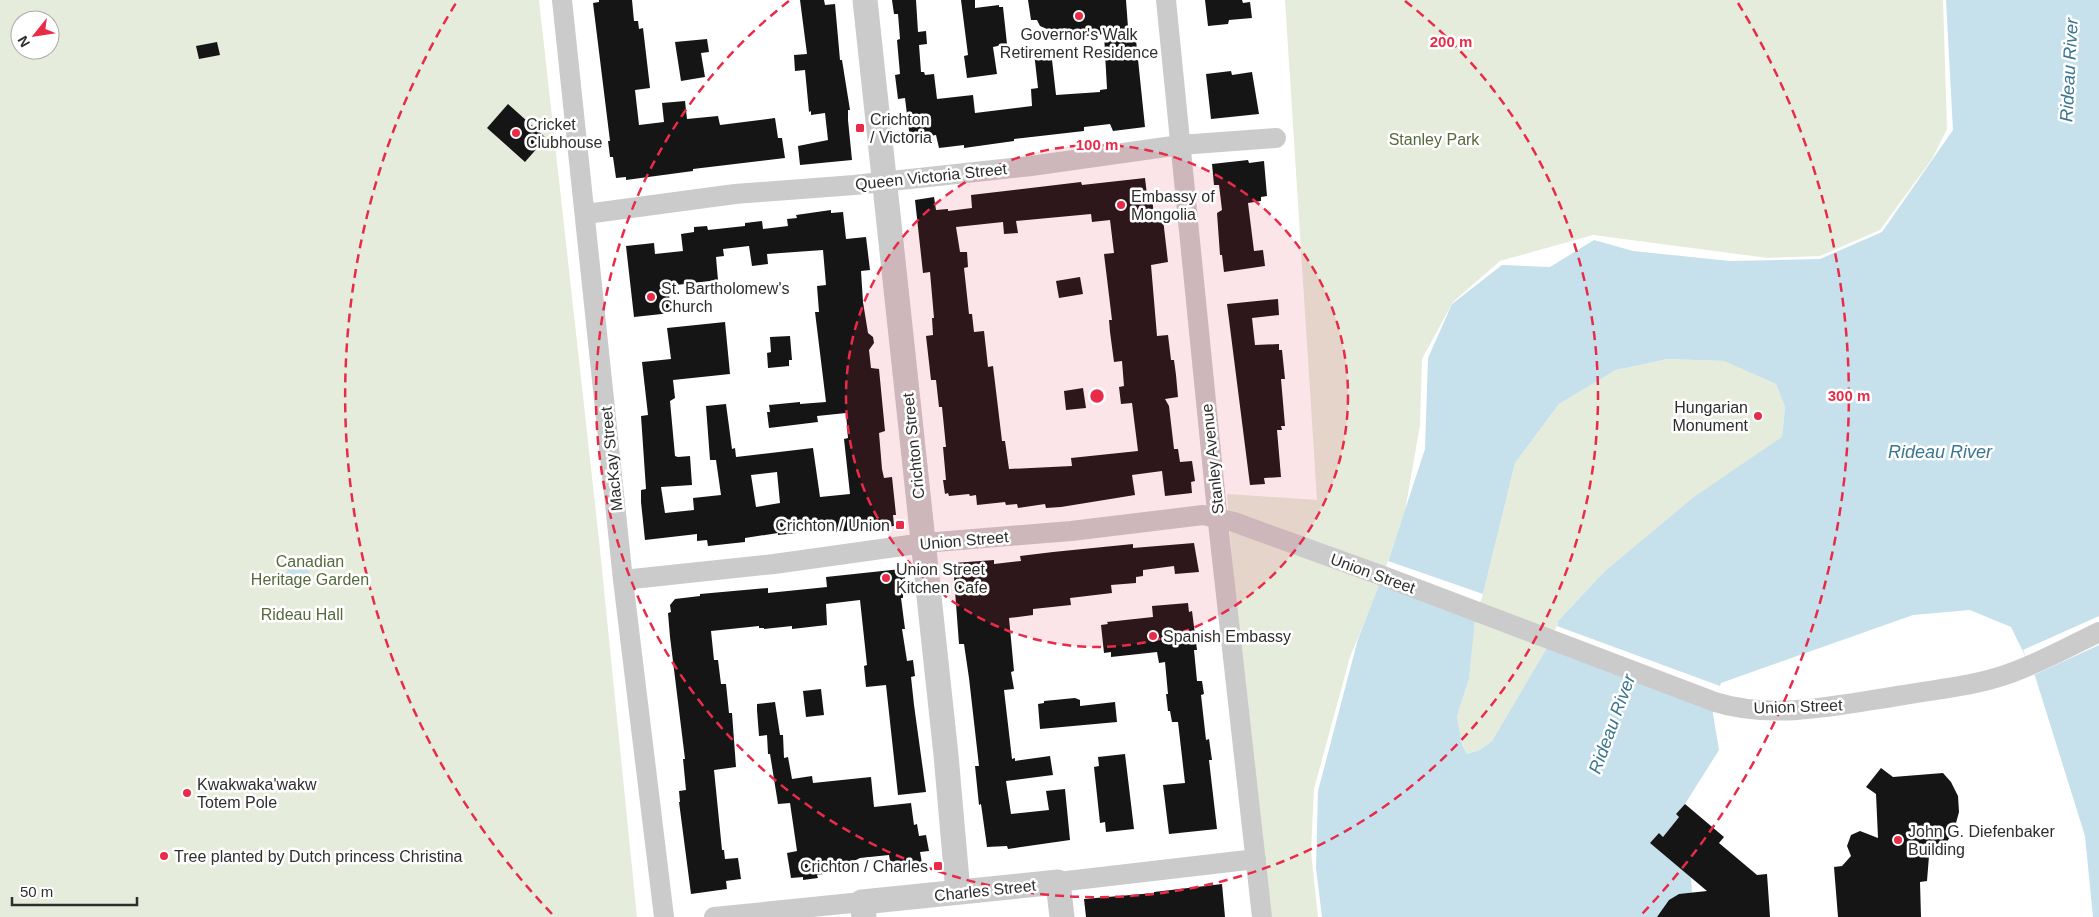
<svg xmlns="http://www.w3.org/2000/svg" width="2099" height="917" viewBox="0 0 2099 917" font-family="Helvetica,sans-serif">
<rect width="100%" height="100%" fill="#fff"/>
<path fill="#e5ecdb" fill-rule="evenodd" d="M0,0H539L599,540L637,917H0ZM20,20H50V50H20Z
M1285,0H1943L1947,129L1932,159L1880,230L1820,256L1768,258L1593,235L1500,261L1453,302L1422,359L1420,425L1405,511L1380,585L1350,657L1314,789L1311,852L1318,917H1271L1245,729L1227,494L1317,500Z
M1668,359L1724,361L1776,384L1785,407L1782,437L1604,572L1558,621V627L1552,639L1492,741L1480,750L1467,754L1462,745L1457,716L1469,679L1476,612L1483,594L1515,463L1559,404L1616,370Z"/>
<path fill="#c6e0ec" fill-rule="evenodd" d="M1946,0H2099V917H2093L2085,836L2035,676L2011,627L1970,610L1913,615L1721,683L1712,708L1719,750L1685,804L1676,814L1679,817L1663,837L1659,833L1651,843L1691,877L1692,893L1661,917H1322L1316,868L1318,791L1358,639L1387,565L1425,449L1428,358L1452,304L1502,265L1550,267L1594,240L1633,251L1730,261L1820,259L1882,232L1953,130ZM1668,359L1724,361L1776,384L1785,407L1782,437L1694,497L1604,572L1558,621V627L1552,639L1492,741L1480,750L1467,754L1462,745L1457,716L1469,679L1476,612L1483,594L1515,463L1559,404L1616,370Z
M286 576a12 12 0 1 1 24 0a12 12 0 1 1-24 0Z"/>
<path fill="#fff" d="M1388,561L1483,594L1475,618L1380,585Z
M2099,616V645L2034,675L2023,650Z
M1557,626L1720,686L1712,708L1547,646Z"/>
<path fill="#151515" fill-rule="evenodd" d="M599,0H632L634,21H638L639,29L643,28L650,88L635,90L639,125L664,122L662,103L685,101L687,119L718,116L720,125L775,118L778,138H782L785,158L693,169V171L626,180V177L616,178L613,157H610L608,141H610L593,3L599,2Z
M800,0H824L825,5L835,4L840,60H842L850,110H848V120L852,160L800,165L798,146L828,140L825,113L811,115V111L809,112L805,70L795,71L794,55L807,54Z
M892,0H916L918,32L926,31L927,44L919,45L921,72H924L925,75L934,74L937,99L973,95L975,113L1032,106L1031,89L1038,88L1034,52L1051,51L1056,95L1100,92V90L1107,89L1104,34L1049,40L1047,29L1040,26L1037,20H1031L1028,0H1126L1129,41L1136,40L1145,127L1113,131L1110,124L1084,127V131L1014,139V141L964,148V145L939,148L936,135L910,139L905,98L898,99L895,75L900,74L897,40L900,39L898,14H894Z
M961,0H975V8L999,5V7H1003L1007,44L993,47L997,74L967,78L964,56L968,55Z
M1205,0H1242L1243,3L1250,2L1252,18L1229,20L1228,24L1208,26Z
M707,39L709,52L701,53L705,77L681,81L675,42Z
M217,42L220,55L199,59L196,46Z
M1231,71L1232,75L1252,72L1259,114L1211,119L1206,74Z
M508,104L546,138L525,162L487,128Z
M1248,160L1249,163L1264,161L1267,196L1261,197V201L1248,203L1254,251L1263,250L1265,266L1224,272L1222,255H1220L1217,213L1222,210L1219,185H1214L1212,164Z
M1145,178L1147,195H1152L1154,218L1163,219L1168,262L1151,265L1157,336L1168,335L1171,360H1174L1176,375L1178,397L1165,399L1169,406L1174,449H1178L1180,462L1192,461L1195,481L1191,482L1192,493L1165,496L1162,471L1132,475L1135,495L1061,507L1046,508L1045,504L1018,508L1017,504L1006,505L1005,502L977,505L976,495L970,496L969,494L949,496L948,493L945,494L943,480H946L943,447H946L942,407H939L936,380H931L926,336L933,335L932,318H934L930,272L923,273L915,200L934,197L936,210L948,209V211L972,208L971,195L1081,182L1082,185ZM1091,214L1092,222L1110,220L1114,253L1104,254L1112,320H1109L1110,332L1114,362L1122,361L1124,386L1119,387L1121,404L1132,403L1138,451L1071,458L1072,466L1009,469L1005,441H1002L993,366L988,367L984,331L974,332L972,314H969L964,268L968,267L967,252H960L956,227L1003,222L1004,234L1018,233L1016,221Z
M831,210V213L843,212L846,239L866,237L870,270L861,271L863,302L868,333L873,337L874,343L869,350L871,368L879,369L885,431L879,433L882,469L884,478L892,477L896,515H893L894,526L827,533L824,522L796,525L797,533L778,535V533L745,538V542L708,546L707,540L697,541V534L645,540L641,502V490L646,489L641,416L648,415L642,362L671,359L667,328L725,322L730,374L673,380L675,398L670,401L675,456L678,457L690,456L692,485L661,487L665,513L694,510L693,498L721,495L716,460H710L706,406L726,404L732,449L735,448L736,457L813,448L820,497L850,494L844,439L848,438L846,413L817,416L818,422L769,428L767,412H770L769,405L800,402V404L826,402L815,312H819L817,286L826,285L823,250L767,254L768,264L752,266L749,246L723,249L724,256L716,257L718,280L668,286L671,313L634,317L626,246L654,243L655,254L683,251L681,234L694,232V227L707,226L708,230L745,226V223L762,221L763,229L788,226L787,219L797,218L796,215ZM777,472L780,503L756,507L751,475Z
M1080,277L1083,294L1059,298L1056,281Z
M1278,299L1279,315L1252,318L1255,345L1279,344V350H1282L1285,379H1281L1285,426H1281L1282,430H1277L1281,477L1264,478L1265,484L1250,485L1227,304Z
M790,336L792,360H789V366L768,368L767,353L771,352L770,337Z
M1083,388L1086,408L1066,410L1064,391Z
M1194,543L1199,572L1175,574L1174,566L1143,570V576L1136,577V583L1111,585L1112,593L1070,598L1071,605L1033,609V615L1009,618L1014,671L1011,672L1014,689L1004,690L1012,759L1015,758V761L1050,756L1053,775L1006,781L1011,814L1049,810L1046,791L1065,789L1070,840L1008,849L1007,846L987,847L981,804L979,805L975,766H979L969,678L964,644H959L954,577H956L954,563L994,560V564L1021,561L1020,556L1053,552L1133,544V548Z
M901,569V571H904L906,586H903V598H901L905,629H902L907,661L913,660L915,676L911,677L914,705L926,792L898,795L886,685L866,687L864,666L867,665L860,600L826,604L827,625L792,629V626L764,629V628H759V626L711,631L714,660H718L721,684H726L729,713H732L736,767L714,770L722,850H724L725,859L738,858L741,879L726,881L727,889L691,894L679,802H680L679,791L686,790L683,759H685L670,637L668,613L671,612L670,605L675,599L700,596V594L768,588V593L827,587L826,577Z
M1188,603L1189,612L1192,611L1197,650H1194L1197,681H1202L1204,694L1201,695L1206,740L1209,739L1212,760H1209L1217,829L1169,834L1163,785L1185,783L1178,722H1172L1170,711H1168L1166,694H1168L1165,662L1159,663L1157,652L1111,657V652L1104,653L1101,625L1108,624L1107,622L1153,617L1152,606Z
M821,689L824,715L806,717L803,691Z
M1075,698L1080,700V706L1115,702L1117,722L1040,729L1038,704L1044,703V701Z
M775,702L780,735H783L784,758L788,757L792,779L812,776L813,783L871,777L874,807L911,803L914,825L917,824L919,836L926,835L929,851L920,852L922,863L895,866V862H890L889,855L860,858L856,860L828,864L829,873L817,875L818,878L803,880V877L791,878L787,853L797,851L790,803L778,804L770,754H768L767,735L759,736L757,710V704Z
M1125,754L1134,829L1106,832L1105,822L1100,823L1094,767L1099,766L1098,757Z
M1881,768L1893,777L1943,773L1951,782L1958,796L1959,812L1953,834L1943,846L1929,856L1927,881L1920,882L1921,917H1838L1834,867L1842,866L1851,856L1847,846L1851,835L1860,831L1878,838L1876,794L1866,787Z
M1685,804L1724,837L1719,843L1757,875L1767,874L1770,917H1657L1669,900L1679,894L1707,891L1650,843L1659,833L1663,837L1679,817L1676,814Z
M1222,884L1225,917H1086L1084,899L1154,893V892Z"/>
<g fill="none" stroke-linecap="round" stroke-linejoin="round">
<path stroke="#cbcbcb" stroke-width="20" d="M562,0L623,580L664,917
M1166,0L1219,532L1262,917
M586,214L735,194L854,185L1031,166L1180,145L1276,138
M623,580L774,564L924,543L1071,531L1203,515L1234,522L1383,576L1715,702C1775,721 1844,704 1904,695C1938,689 1973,686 2005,675C2038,664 2068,647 2099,632
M1058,882L1256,859
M714,917L862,902"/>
<path stroke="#cbcbcb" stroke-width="25" d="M865,0L946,755L958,892
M864,917L862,902L1058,882L1062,917"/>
</g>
<circle cx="1097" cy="396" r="251" fill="#e92b48" fill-opacity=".12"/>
<g fill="none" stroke="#e92b48" stroke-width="2.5" stroke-dasharray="9 6">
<circle cx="1097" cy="396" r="251"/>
<path d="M1405 1A501 501 0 1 1 789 1"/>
<path d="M552 914A752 752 0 0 1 456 3M1738 3A752 752 0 0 1 1642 914"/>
</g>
<g fill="#e92b48" stroke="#fff" stroke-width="2">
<circle cx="1079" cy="16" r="5"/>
<rect x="855" y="123" width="10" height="10" rx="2.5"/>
<circle cx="516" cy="133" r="5"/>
<circle cx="1121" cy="205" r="5"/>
<circle cx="651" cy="297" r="5"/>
<circle cx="1758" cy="416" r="5"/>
<rect x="895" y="520" width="10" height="10" rx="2.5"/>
<circle cx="886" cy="578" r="5"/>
<circle cx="1153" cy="636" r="5"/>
<circle cx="187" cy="793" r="5"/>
<circle cx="1898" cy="840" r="5"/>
<circle cx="164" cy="856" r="5"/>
<rect x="933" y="861" width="10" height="10" rx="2.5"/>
</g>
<g text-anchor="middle" stroke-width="5" stroke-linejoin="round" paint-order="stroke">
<g font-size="16" fill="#2e2e2e" stroke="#fff" text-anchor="start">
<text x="1079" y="40" text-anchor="middle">Governor's Walk<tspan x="1079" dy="18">Retirement Residence</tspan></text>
<text x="870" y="125">Crichton<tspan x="870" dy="18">/ Victoria</tspan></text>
<text x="526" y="130">Cricket<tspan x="526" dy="18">Clubhouse</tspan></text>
<text x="1131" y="202">Embassy of<tspan x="1131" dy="18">Mongolia</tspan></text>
<text x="661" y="294">St. Bartholomew's<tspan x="661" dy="18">Church</tspan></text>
<text x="1748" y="413" text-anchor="end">Hungarian<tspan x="1748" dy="18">Monument</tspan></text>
<text x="890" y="531" text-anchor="end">Crichton / Union</text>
<text x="896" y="575">Union Street<tspan x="896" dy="18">Kitchen Cafe</tspan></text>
<text x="1163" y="642">Spanish Embassy</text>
<text x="197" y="790">Kwakwaka'wakw<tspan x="197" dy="18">Totem Pole</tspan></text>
<text x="1908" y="837">John G. Diefenbaker<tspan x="1908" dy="18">Building</tspan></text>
<text x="174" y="862">Tree planted by Dutch princess Christina</text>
<text x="928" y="872" text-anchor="end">Crichton / Charles</text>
</g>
<g font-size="16" fill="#546a3a" stroke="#fff">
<text x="1434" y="145">Stanley Park</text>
<text x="310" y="567">Canadian<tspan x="310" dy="18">Heritage Garden</tspan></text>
<text x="302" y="620">Rideau Hall</text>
</g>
<g font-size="16" fill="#2e2e2e" stroke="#fff">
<text transform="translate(931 176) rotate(-6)" y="6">Queen Victoria Street</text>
<text transform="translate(913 446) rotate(-96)" y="6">Crichton Street</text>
<text transform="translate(611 459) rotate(-96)" y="6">MacKay Street</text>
<text transform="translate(1212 459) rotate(-96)" y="6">Stanley Avenue</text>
<text transform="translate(964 540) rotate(-5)" y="6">Union Street</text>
<text transform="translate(1373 573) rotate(20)" y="6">Union Street</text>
<text transform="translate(1798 706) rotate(-2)" y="6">Union Street</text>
<text transform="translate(985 890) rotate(-6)" y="6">Charles Street</text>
</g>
<g font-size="18" font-style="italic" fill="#3a7691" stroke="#fff">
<text transform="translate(2069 70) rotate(-87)" y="6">Rideau River</text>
<text x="1940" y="458">Rideau River</text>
<text transform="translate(1612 724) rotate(-70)" y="6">Rideau River</text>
</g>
</g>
<circle cx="1097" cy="396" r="8" fill="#e92b48" stroke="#fff" stroke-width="2.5"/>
<g font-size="15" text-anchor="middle" font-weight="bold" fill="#e92b48" stroke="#fff" stroke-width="5" stroke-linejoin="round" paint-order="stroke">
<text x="1451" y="47">200 m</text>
<text x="1097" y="150">100 m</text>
<text x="1849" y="401">300 m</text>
</g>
<g transform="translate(35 35) rotate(240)"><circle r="24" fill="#ffffff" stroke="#ababab"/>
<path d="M0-4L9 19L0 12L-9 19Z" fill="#e92b48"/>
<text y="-8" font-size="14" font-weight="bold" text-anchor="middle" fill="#2e2e2e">N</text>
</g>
<path d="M12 897v8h125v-8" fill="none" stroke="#2e2e2e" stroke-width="2.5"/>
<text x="20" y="897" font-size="15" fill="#2e2e2e" stroke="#ffffff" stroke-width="4" paint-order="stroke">50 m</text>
</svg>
